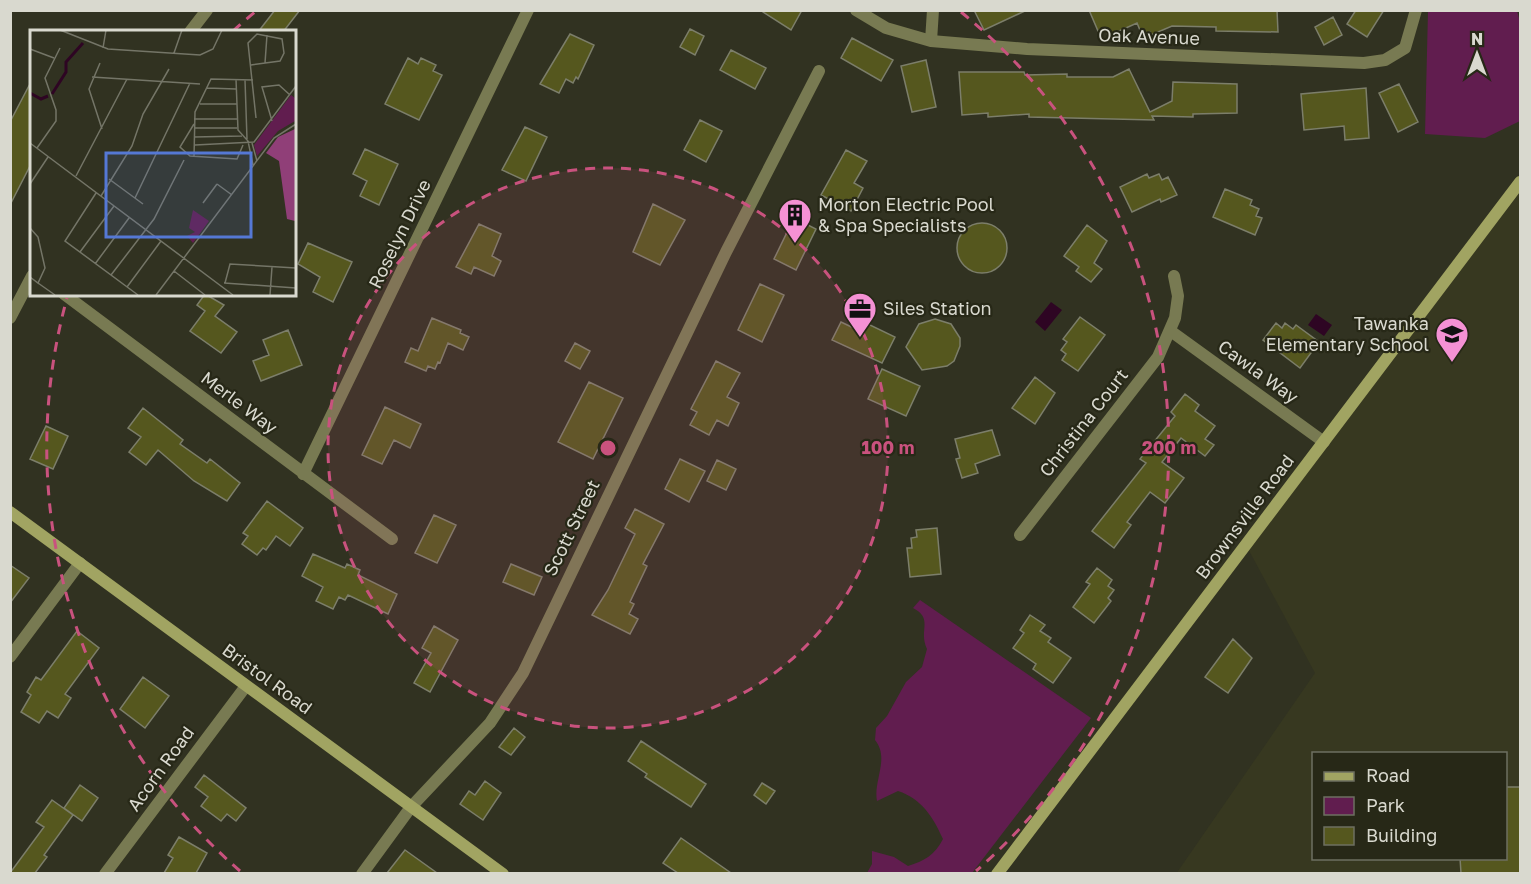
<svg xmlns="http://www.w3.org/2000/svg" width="1531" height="884" viewBox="0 0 1531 884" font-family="'Golos Text',sans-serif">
<rect width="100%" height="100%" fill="#313221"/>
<path fill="#373820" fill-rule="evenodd" d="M1520,181V873L1176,874L1315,673L1246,545ZM1314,754H1506V858H1314Z"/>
<path fill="#611d4f" d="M1428,11H1517L1520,22V121L1485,138L1425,134Z
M920,600L1091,718L972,873H867L872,864V851L894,857L908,866C924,861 935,855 943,839C933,817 922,799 898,791L877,801C873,781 890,758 875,740L876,728L887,716L906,682L922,667L927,649C918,630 934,619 913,608Z"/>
<path fill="#2e0523" d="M1051,302L1062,310L1045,331L1035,322Z
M1316,314L1332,325L1324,336L1308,325Z"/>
<path fill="#55571e" stroke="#7c7e6a" stroke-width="1.5" d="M275,10H300L283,32H258Z
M760,10H802L791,30Z
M974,10H1027L984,30Z
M1089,10H1277L1278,32L1216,31V27L1172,26L1151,35L1150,32L1142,35L1137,23L1108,36L1105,28L1098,31Z
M1356,10H1384L1367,37L1347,24Z
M1333,17L1342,35L1324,45L1315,27Z
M690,29L704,36L695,55L680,47Z
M570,34L594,45L578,79L576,77L573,83L566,79L559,93L540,84Z
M852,38L893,60L881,81L841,58Z
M731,50L766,68L755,89L720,70Z
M408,58L418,64L421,58L436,65L433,71L442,75L419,120L385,104Z
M926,60L936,107L912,112L901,66Z
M1129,69L1150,112L1172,101L1173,82L1237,84V113L1193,114V117L1152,116L1154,120L1029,117V114L988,117V113L962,115L959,72H1024L1025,75L1067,74V77H1113Z
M32,80V162L10,205V122Z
M1399,84L1418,122L1398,132L1379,93Z
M1366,88L1369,138L1345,140L1344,126L1304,130L1301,94Z
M700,120L722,131L706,162L684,150Z
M525,127L547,137L526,181L502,170Z
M365,149L398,164L379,205L360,196L367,181L353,174Z
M846,150L867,161L854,183L863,188L851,211L821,195Z
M1147,174L1149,178L1159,174L1162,180L1168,177L1177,195L1161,202L1160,199L1132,212L1120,187Z
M1225,189L1252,200L1250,205L1259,209L1256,216L1262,218L1255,235L1213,217Z
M653,204L685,220L660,265L633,252Z
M794,218L816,229L796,270L774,259Z
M957 248a25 25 0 1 1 50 0a25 25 0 1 1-50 0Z
M479,224L501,234L492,256L501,261L494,276L474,267L471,274L456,267Z
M1087,225L1107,241L1094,263L1102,269L1091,282L1076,271L1079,267L1064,256Z
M308,243L352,262L333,302L313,292L320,277L298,264Z
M760,284L784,295L762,342L738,330Z
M205,294L224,305L215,316L237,332L221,353L190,331L205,311L197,305Z
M1080,317L1105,335L1078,371L1062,360L1066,354L1061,350L1067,342L1063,339Z
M432,318L461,330L460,333L469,337L463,350L448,343L440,363L438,362L435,369L428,366L426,371L405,362L411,348L418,351Z
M935,319L951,324L960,338V346L954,361L947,366L922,370L906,347L919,324Z
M841,322L864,333L868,324L895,337L882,363L832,340Z
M1276,323L1282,328L1285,323L1293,329L1296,325L1319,342L1300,368L1263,340Z
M288,330L302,365L261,381L253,361L269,355L263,340Z
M575,343L590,351L580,369L565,361Z
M716,361L740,373L727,397L739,403L728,426L717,420L709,435L690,425L697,412L691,409Z
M882,369L920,386L906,416L868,399Z
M1035,377L1055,393L1035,424L1012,408Z
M589,382L623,398L593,459L558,442Z
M1185,394L1199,405L1195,411L1215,426L1205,439L1214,445L1205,456L1181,438L1162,462L1184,478L1165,503L1150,492L1127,522L1131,525L1114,548L1092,531L1146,463L1140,459L1175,416L1171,412Z
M385,407L421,424L410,448L394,440L382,464L362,455Z
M143,408L183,440L180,444L207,463L210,459L240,483L227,501L194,481L158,450L146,465L129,452L141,437L128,428Z
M46,426L68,436L53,469L30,459Z
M992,430L1000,455L975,464L978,473L962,478L956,459L960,458L955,439Z
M680,459L705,471L689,502L665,489Z
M717,460L736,469L726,490L707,481Z
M267,501L303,528L290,546L276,536L266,550L263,548L257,555L242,544L248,536L243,533Z
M635,509L664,524L643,564L647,566L630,602L634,604L629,614L638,619L630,634L592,615L608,590L635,534L625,528Z
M434,515L456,525L437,563L415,553Z
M937,528L941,574L910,577L907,548H912L911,538L917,537L916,530Z
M313,554L345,568L347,564L360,570L358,575L397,594L388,614L348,595L345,600L339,597L333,609L316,601L323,587L302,576Z
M511,564L542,577L534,595L503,582Z
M10,565L29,578L10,603Z
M1097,568L1112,580L1108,586L1114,590L1108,598L1111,601L1094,623L1073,607L1090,584L1086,582Z
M1030,615L1045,625L1040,631L1051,638L1048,642L1071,658L1053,683L1033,669L1036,664L1013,648L1024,633L1020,630Z
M434,626L458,640L430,692L414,683L431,653L422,648Z
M77,631L99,648L65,694L71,698L58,718L47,711L39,723L21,712L31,695L27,692L36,677L41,680Z
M1233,639L1252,658L1228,693L1205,677Z
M143,677L169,696L145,728L120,709Z
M514,728L525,737L511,755L499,747Z
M641,741L706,784L691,807L645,777L647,774L628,761Z
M204,775L246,808L236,821L227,814L221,821L201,806L208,797L195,787Z
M485,781L501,793L483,820L460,804L469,791L475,795Z
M762,783L775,791L766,804L754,795Z
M80,785L98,798L82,821L64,808Z
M1506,787H1521V873H1461L1460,858H1506Z
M52,800L73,815L44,855L47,857L35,873H10L44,827L36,822Z
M179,837L207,853L196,873H164L173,858L168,855Z
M681,838L731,873H678L663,863Z
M405,850L437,873H387Z"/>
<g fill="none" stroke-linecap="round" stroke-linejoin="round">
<path stroke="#787a52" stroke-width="12" d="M856,10L886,28L931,41L1027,49L1364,63L1385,60L1405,48L1416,10
M190,32L207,10
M931,41L933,10
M64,294L392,539
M10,318L32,276
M1172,332L1324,442
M303,474L528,10
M1020,535L1158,357L1175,318L1178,296L1174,276
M10,657L80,563
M105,874L246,686
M362,874L411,807L490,723L523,673L726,252L819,71"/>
<path stroke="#a1a462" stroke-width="12" d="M10,512L503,874
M997,874L1520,182"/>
</g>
<circle cx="608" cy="448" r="280" fill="#c9527e" fill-opacity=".12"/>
<g fill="none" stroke="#c9527e" stroke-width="3" stroke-dasharray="10 8">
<circle cx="608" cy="448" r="280"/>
<path d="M240 871A561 561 0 0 1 67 298M233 31A561 561 0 0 1 255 12M961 12A561 561 0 0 1 976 871"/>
</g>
<defs>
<symbol id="building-pin" viewBox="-11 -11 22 30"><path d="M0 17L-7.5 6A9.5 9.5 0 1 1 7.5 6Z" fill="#f491d4" stroke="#272817"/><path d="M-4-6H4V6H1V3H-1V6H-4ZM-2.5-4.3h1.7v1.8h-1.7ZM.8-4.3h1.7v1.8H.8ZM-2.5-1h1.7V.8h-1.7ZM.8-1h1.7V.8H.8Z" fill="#111"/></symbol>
<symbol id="office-pin" viewBox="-11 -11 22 30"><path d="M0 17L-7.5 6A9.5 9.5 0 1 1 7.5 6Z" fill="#f491d4" stroke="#272817"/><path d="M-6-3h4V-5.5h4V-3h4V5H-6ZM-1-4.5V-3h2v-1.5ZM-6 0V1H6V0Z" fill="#111"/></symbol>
<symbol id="school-pin" viewBox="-11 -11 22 30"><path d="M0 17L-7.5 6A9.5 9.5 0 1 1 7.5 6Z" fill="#f491d4" stroke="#272817"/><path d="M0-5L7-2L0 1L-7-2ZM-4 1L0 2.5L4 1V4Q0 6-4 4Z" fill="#111"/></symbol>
</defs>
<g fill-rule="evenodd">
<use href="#building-pin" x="776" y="196" width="38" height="52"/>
<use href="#office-pin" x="841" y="290" width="38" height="52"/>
<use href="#school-pin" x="1433" y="315" width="38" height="52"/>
</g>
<g text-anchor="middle" stroke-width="4.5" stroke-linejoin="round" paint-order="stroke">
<g font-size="18" fill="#d9d9cf" stroke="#272817">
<text transform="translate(1149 37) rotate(2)" y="6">Oak Avenue</text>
<text transform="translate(400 234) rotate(-64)" y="6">Roselyn Drive</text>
<text transform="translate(1258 372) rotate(36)" y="6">Cawla Way</text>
<text transform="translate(239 403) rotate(37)" y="6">Merle Way</text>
<text transform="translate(1084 423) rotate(-52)" y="6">Christina Court</text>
<text transform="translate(1245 517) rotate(-53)" y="6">Brownsville Road</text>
<text transform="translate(572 528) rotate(-64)" y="6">Scott Street</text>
<text transform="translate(267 679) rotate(36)" y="6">Bristol Road</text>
<text transform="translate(161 769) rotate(-54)" y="6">Acorn Road</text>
</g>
<g font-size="18" fill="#d9d9cf" stroke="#272817" text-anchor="start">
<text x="818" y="211">Morton Electric Pool<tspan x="818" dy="21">&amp; Spa Specialists</tspan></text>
<text x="883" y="315">Siles Station</text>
<text x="1429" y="330" text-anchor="end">Tawanka<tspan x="1429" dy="21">Elementary School</tspan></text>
</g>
</g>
<g transform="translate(30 30)">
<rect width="266" height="266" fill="#313221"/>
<path d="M261,65L265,68V91L248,101L227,126L224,115ZM163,180L179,191L163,213L157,206L165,202L159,198Z" fill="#611d4f"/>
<path d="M265,99V191L257,189L249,131L236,123L248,107Z" fill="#903f78"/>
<path fill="none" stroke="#2e0523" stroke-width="3" d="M0,63L11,69L18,66M22,64L36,42V32L53,13"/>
<path fill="none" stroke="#747567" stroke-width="1.5" d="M30,0L78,19L170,25L183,19L192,0M73,18L76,0M0,19L24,28M144,23L152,0M70,33L59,59L72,99M235,33L237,5M221,35L250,31L254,23L252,9L227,4L218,13L226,88M62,47L170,54M206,49L208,100L218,111L223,135M215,50L217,109M177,58L206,59M170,74H207M164,89H207M242,91L232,57L249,55L260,65M164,94L150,117L160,126L207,129L213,115M164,98H207M164,107L212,106M0,113L203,265M222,113L227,131M165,115L224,112L266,56M7,118L26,91V80L15,48L30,18M164,127L165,82L181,49L223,50M46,146L97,49M79,149L113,174M0,154L18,127M187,154L202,165M66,163L35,211L108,265M71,166L102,116L113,84L139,39M105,168L160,53M173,173L187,154M0,198L8,207L15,238L8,253L0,247M50,222L84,176M65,234L99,188M144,241L175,265M81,245L124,189L154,130M8,253L25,265M194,253L266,258M195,253L200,234L266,238M97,257L131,211M126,265L244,108L266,94M240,265L242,237"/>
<path fill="#5578d5" fill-opacity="0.15" stroke="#5578d5" stroke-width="3" d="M76,123H221V207H76Z"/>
<rect width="266" height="266" fill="none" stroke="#d9d9cf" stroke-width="3"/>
</g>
<circle cx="608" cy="448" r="9" fill="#c9527e" stroke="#272817" stroke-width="3"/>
<g font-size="18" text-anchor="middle" font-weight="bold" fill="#c9527e" stroke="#272817" stroke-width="4.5" stroke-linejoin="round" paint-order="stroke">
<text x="888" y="454">100 m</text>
<text x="1169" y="454">200 m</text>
</g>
<rect width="1531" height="884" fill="none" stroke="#d9d9cf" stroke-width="24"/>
<rect x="1312" y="752" width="195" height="108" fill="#272817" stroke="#6e6f61" stroke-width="1.5"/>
<rect x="1324" y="772" width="30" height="9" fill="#a1a462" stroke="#6e6f61" stroke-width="1.5"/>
<text x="1366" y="782" font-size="18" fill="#d9d9cf">Road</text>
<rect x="1324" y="797" width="30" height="18" fill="#611d4f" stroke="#6e6f61" stroke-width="1.5"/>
<text x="1366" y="812" font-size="18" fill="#d9d9cf">Park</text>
<rect x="1324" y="827" width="30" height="18" fill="#55571e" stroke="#6e6f61" stroke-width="1.5"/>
<text x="1366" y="842" font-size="18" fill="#d9d9cf">Building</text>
<g transform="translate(1477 54)" stroke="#272817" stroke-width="4.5" paint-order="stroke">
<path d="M0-4.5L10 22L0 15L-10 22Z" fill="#d9d9cf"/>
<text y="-9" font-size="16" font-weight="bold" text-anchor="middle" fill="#d9d9cf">N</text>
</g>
</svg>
